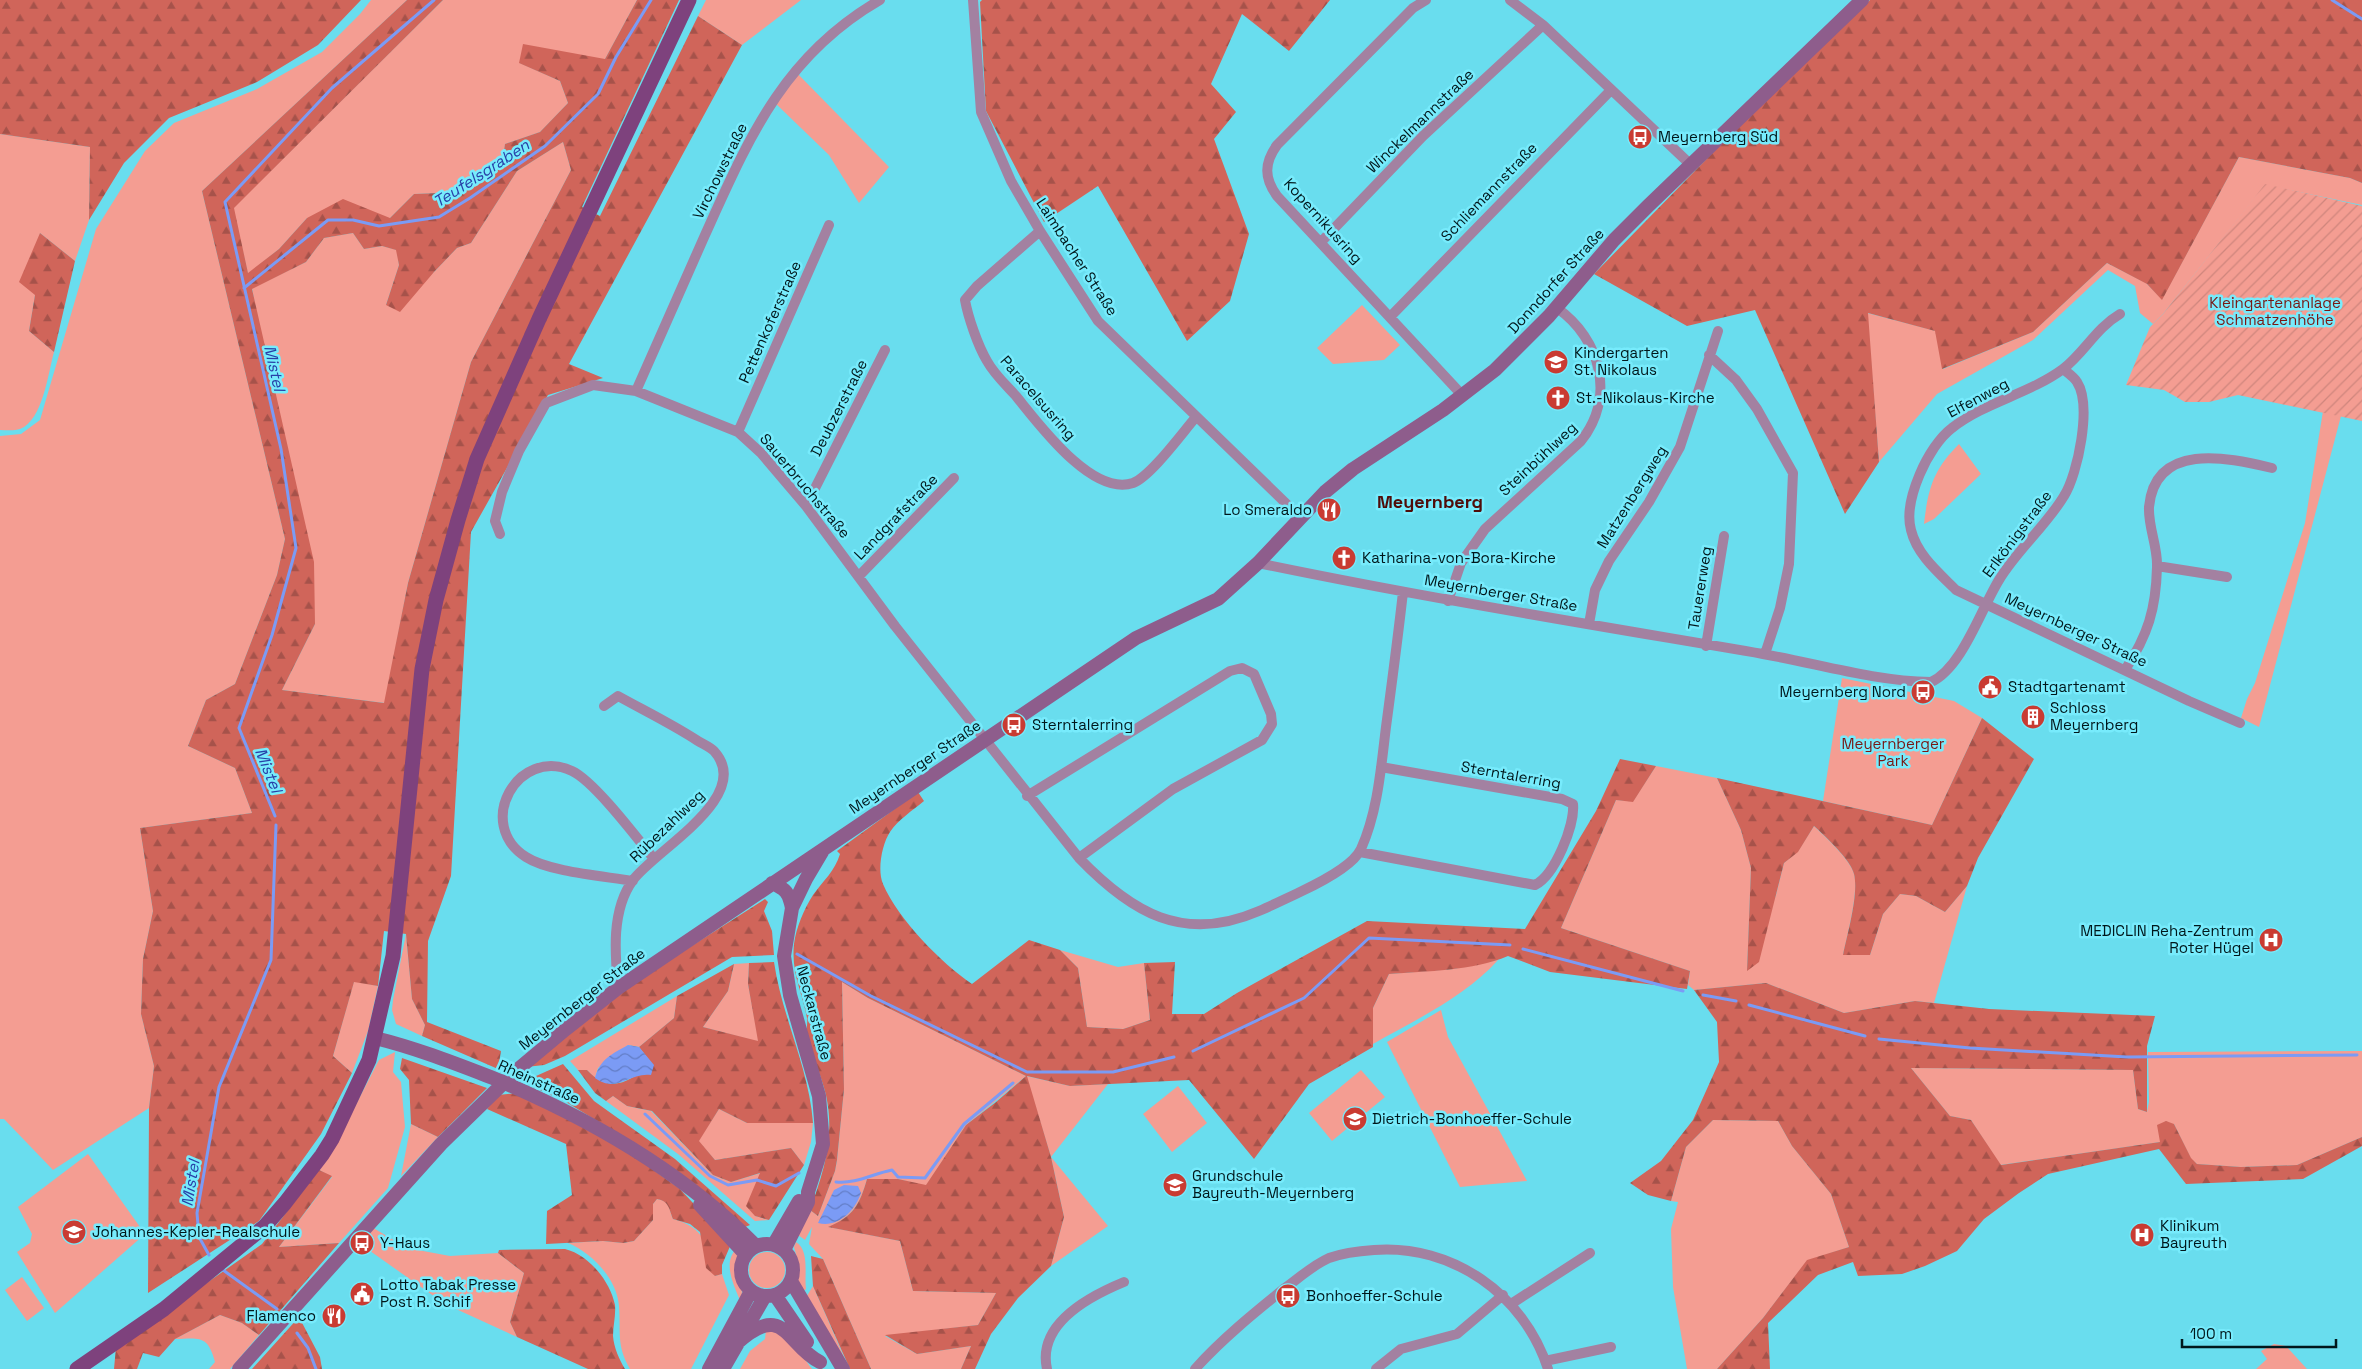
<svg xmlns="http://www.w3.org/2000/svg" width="2362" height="1369" viewBox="0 0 2362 1369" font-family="'Space Grotesk',sans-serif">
<defs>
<pattern id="forest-firs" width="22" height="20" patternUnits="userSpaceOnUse" patternTransform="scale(1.25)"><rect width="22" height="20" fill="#d0655a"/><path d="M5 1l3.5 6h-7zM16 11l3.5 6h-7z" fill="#a6524a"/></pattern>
<pattern id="garden-furrows" width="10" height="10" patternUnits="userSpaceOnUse" patternTransform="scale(1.25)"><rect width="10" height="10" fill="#f49d92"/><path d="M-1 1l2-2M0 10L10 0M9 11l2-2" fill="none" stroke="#cf867d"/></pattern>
<pattern id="water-waves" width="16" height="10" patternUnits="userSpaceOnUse" patternTransform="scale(1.25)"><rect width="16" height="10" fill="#7b9bf5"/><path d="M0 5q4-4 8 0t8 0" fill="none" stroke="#627dc6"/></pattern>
</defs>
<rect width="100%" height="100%" fill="#69ddee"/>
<path fill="#f49d92" d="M371,0H407L202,191L285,539L277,575L235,684L206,700L188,746L235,768L252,813L140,828L153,911L143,959L141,1014L154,1066L149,1108L53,1170L4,1119H0V436L21,434L40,420L96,229L145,151L174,123L257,89L322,52L360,14Z
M443,0H637L605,59L520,63L560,81L568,103L540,132L505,144L502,165L478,185L465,192L414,194L390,218H307L279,249L248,274L233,208Z
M706,0H801L742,45L698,16Z
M795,71L889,167L859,203L829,155L773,101Z
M0,134L90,147L89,220L75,261L40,233L35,295L29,331L54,352C48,373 43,420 20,429C14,431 6,430 0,430Z
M563,142L571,170L471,362L408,583L385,703L282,690L315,624L252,288L306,262L324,238L353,233L364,249L382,246L397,250L399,265L386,305L434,272L457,248L471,243L517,171Z
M2239,157L2350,178L2362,183V205L2265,185L2163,314L2153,324L2140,313L2135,286L2108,270L2033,340L1937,394L1879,462L1867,313L1936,331L1943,369L2033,332L2107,263L2146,283L2162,299Z
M1362,305L1400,345L1384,360L1333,364L1317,348Z
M2323,411L2341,416L2259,727L2241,718L2247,699L2255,683L2305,523Z
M1959,444L1981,474L1934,519L1924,524C1928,489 1933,470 1959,444Z
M1842,678L1954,701L1982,718L1932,825L1823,801Z
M1656,766L1717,778L1741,830L1751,868L1747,971L1776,895L1784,863L1798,851L1814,826C1825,837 1850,859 1854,874C1859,891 1847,936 1843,955H1870L1883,914L1900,894L1916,896L1945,912L1967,886L1934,1003L1915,1001L1844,1013L1766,983L1694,990L1688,985L1690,971L1561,928L1616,800L1633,801Z
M406,934L412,999L425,1025L422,1036L396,1024L392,1010L393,1000Z
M1060,950L1118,967L1144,963L1150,1020L1123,1029L1087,1027L1078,968Z
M1498,960C1465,997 1415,1020 1373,1044V1008L1389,974L1453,969Z
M749,963L748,984L759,1042L703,1027L728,991L734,964Z
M354,981L378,986L368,1031L352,1073L333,1056Z
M842,982L868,998L1026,1076L1070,1086L1108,1084L1051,1157L1108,1226L1051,1266L1064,1217L1051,1157L1026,1076L966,1125L926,1186L898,1179H867C860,1204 853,1216 829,1227L900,1241L913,1291L996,1293L978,1325L885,1336L917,1354L971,1346L961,1369H871L823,1259L809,1244L812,1227L805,1240L798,1235L810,1210L818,1216L835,1171L837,1161L844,1089Z
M677,996L674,1018L639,1047L628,1045L598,1068L595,1078L587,1070H578L570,1061Z
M1441,1010L1448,1037L1527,1181L1460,1187L1387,1042Z
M2362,1051V1137L2297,1165L2241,1167L2197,1164L2191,1159L2174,1124L2160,1142L2000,1165L1971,1120L1950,1116L1911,1068L2133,1070L2138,1109L2147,1112L2149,1102L2148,1052Z
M395,1052L393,1072L401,1082L405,1127L388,1188L339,1243L279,1247L332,1177L319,1170L335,1145L379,1060Z
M1361,1070L1385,1097L1332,1141L1309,1113Z
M1178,1086L1207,1123L1172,1152L1143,1114Z
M613,1096L627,1106L651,1111L713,1175L731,1182L761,1173L755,1216L769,1220L755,1221L678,1154L606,1101Z
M719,1109L747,1123H813L811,1142L804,1165L791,1148L715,1160L698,1141Z
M1713,1120L1778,1121L1792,1146L1831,1194L1849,1247L1807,1261L1763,1318L1717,1369H1687L1673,1287L1671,1229L1678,1202L1671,1201L1686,1147Z
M411,1124L438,1137L401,1176Z
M88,1154L145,1234L55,1313L17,1252L30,1243L32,1234L18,1207Z
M657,1199C670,1201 669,1209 673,1219C708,1229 705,1245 715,1276L722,1274L729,1295L691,1369H630C616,1345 621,1332 619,1306C617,1279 592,1253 568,1243L603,1241L623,1243L634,1241L653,1220V1204Z
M370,1226L407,1248L450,1256L498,1253L524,1273L510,1322L517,1337L445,1304L356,1241Z
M796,1242C810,1251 804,1275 806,1289L801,1293L797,1282L799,1265L794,1247Z
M736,1249C740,1258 735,1265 737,1274C739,1284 744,1288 741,1299L739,1298C733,1283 723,1263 736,1249Z
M749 1270a18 18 0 1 1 36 0a18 18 0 1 1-36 0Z
M22,1277L44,1308L27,1321L5,1290Z
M813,1286L844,1357L842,1359L805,1299Z
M220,1315L242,1323L259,1335L230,1369H209L215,1362C208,1335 200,1338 175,1339Z
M766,1330C789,1332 800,1353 812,1369H740L750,1351L765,1339Z
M2274,1344L2286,1346L2307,1369H2256L2267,1359L2261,1351Z"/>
<path fill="url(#forest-firs)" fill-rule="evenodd" d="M0,0H361L318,45L257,82L169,118L124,163L89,220L90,147L0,134Z
M407,0H443L234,208L248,273L279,249L307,218L343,199L390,218L414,194L464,192L478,185L502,165L505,144L540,132L568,103L560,81L519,63L523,44L605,59L637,0H679L582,207L600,216L698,16L742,45L569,364L603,378L548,395L471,532L451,876L428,941L427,1022L501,1051L498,1069L422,1036L425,1025L412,999L406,934L384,931L378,986L354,982L333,1056L352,1073L321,1134L259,1221L148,1293L149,1108L154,1066L141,1014L143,959L153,911L140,828L252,813L235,768L188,746L206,700L235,684L277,575L285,539L202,191ZM563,142L571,170L471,362L408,583L384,703L282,690L315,624L314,562L252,289L306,262L324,238L353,233L364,249L382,246L396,250L399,265L386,305L400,312L434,272L457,248L471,243L517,171Z
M982,0H1330L1289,51L1242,14L1211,84L1236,112L1214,139L1249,234L1230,301L1187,341L1098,186L1044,222L986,111L980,2Z
M1870,0H2362V183L2350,178L2239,157L2162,300L2147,284L2107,263L2033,332L1942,369L1935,331L1868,313L1879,462L1845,514L1755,310L1687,326L1594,274L1777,87Z
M40,233L75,261L54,352L29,331L35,295L19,282Z
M1982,718L2034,759L1978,858L1967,886L1945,912L1916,896L1900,894L1883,914L1870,955H1843C1847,935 1859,894 1854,874C1851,860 1825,836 1814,826L1798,852L1784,863L1759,962L1747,971L1751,868L1741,830L1717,778L1932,825Z
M1620,759L1656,766L1633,802L1616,800L1561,928L1690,971L1687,989L1550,972L1508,956C1472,971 1428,971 1389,974L1373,1008V1047L1309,1084L1254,1159L1189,1080L1070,1086L1027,1076L1051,1157L1064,1217L1051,1266L1018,1298L991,1334L975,1369H961L971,1346L917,1354L885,1335L978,1325L996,1293L913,1291L900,1241L828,1227C853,1217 860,1204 867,1179H898L926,1185L966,1125L996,1102L1026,1076L868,998L842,982L844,1089L837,1160L835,1171L818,1216L810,1210C824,1171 835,1136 826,1095C821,1074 811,1054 807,1033C806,1028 808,1023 807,1018C802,991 791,973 794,944C796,928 804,909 813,895C823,881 835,871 840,854L837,851L918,792L924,801C913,810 898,820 890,832C882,844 877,870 883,884C898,919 941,963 972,984L1029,940L1060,950L1078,968L1087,1027L1123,1029L1150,1020L1144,963L1175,962L1172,1014H1204L1237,993L1367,921L1525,929L1596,811Z
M765,899L768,902L764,911L772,931L774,955L732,957L565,1056L544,1065L526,1067L621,991Z
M774,962C782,1017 809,1068 813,1123H747L719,1109L699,1141L715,1160L791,1148L804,1165L769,1220L755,1216L746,1206L760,1173L731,1182L713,1175L652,1111L627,1106L613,1096L606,1101L595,1093L578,1070H587C612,1096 628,1080 653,1065L639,1047L674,1018L677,996L734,964L728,991L703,1027L758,1041L748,984L749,963Z
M1766,983L1844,1013L1915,1001L1989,1009L2155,1016L2147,1046V1112L2138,1109L2133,1070L1911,1068L1950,1116L1971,1120L2001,1165L2160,1142L2157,1125L2166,1121L2174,1124L2191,1158L2197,1164L2241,1167L2297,1165L2362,1137V1146L2303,1179L2186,1184L2159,1149L2048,1174L2019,1193L1984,1219L1957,1251L1925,1266L1902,1274L1858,1276L1853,1262L1818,1275L1768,1323L1770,1369H1717L1763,1318L1807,1260L1849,1247L1831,1194L1792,1146L1778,1121L1713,1120L1686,1147L1671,1201L1648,1195L1630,1183L1661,1161L1693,1120L1719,1062L1717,1022L1694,990Z
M402,1058L487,1088L438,1137L411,1124L409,1080L400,1069Z
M563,1064L594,1101L675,1159L750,1225L745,1227L635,1144L566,1102L514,1078L519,1073L536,1076Z
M517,1093L624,1149L680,1189L731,1244L722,1265V1274L715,1276L706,1268L700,1232L690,1224L673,1219C669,1209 669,1201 657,1199L653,1204V1220L634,1241L623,1243L603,1241L546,1244L547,1211L572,1195L566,1144L487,1109L498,1095Z
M319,1170L332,1176L279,1247L339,1243L259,1335L242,1323L220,1315L175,1339L159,1357L143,1353L137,1369H114L116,1347L262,1244Z
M565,1249C589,1255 610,1281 615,1305C616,1315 613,1326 613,1336C614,1348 619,1359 625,1369H588L517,1337L510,1322L524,1273L498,1253L499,1250Z
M811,1256L823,1259L871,1369H850L813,1286Z
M299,1317L320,1357L322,1369H252Z"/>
<path fill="url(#garden-furrows)" d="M2265,184L2362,206V421L2238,395L2209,402H2185L2164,390L2126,385L2150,327L2163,314Z"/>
<path fill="url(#water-waves)" d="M628,1045L639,1047L654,1065L651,1075C629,1072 617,1094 595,1078C600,1059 612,1054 628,1045Z
M844,1185L858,1186L861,1193C855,1211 838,1228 818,1223L834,1190Z"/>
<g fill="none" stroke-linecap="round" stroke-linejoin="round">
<path stroke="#7b9bf5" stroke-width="3" d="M2332,0L2362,19
M244,288L328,220H353L379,226L439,217L470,198L545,146L598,94L616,57L651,0
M275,816L239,728L272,635L296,548L281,449L225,202L332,88L434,0
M1523,949L1683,991
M797,954L871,996L1027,1072H1113L1174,1057
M1703,995L1736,1001
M1749,1005L1865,1036
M1879,1039L1970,1048L2127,1057L2357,1055
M1193,1051L1304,998L1369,938L1510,945
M645,1114L710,1176L728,1185L757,1180L776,1186L799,1173
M836,1182C856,1184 872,1174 892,1170L898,1177L925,1178L964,1124L1013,1083
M209,1255L199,1237L197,1213L219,1087L271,960L276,825
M223,1270L277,1309
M297,1333L308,1348L316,1369"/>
<path stroke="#a381a1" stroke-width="10" d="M973,0L981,112L1011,181L1040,231L1098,321L1300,517
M1426,0L1413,8L1277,145C1264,163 1264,178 1277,196L1463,396
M1510,0L1543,25L1691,165
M1040,231L977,286L965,300C968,317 978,346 987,361C994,374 1006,385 1016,396C1038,423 1092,497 1133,483C1151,476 1182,433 1196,417
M1321,242L1423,136L1543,25
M2120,314C2096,328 2084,353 2063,369C2029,394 1985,402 1952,428C1928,446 1903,501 1911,530C1917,555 1939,573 1956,590L2189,701L2240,723
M1390,317L1611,90
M1709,355L1736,380L1757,409L1793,473L1789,564L1780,608L1765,654
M636,391C659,339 682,287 705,235C749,138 783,56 880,0
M738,432L829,225
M806,506L885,350
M500,534L495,521L502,492L519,451L546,403L593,385L636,391L738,432L761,453L806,506L895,626L1079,858C1131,912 1183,944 1259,911C1273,905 1287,898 1300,892C1317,884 1353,866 1361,849C1378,811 1381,767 1386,727C1392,682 1398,637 1403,592
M1258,563C1426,598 1594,625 1763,654C1819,664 1874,681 1931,682C1962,668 1981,609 1999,580C2017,550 2046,526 2064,496C2078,474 2092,405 2077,382C2074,377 2068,373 2063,369
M2157,566L2227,577
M859,576L954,478
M1448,601L1461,563L1485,529L1581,441C1616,397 1601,339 1557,308
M1589,624L1595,590L1609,561L1649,502L1680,447L1718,331
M1706,646L1724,536
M2125,670C2148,635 2156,609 2157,567C2158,547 2148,527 2149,507C2155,442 2226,457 2272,468
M604,706L618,696C645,711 672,724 698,741C703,744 710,747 714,751C755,796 655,850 633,880C611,910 615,954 618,988
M1027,796L1230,671L1242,668L1254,674L1271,714L1272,724L1262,740L1173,789L1079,858
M1360,852L1535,885C1555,875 1575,825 1573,804L1562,799L1381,767
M633,881C604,876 549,872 526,857C474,824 518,746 572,771C594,781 637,838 654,859
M1511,1304L1590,1253
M1545,1361L1611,1347
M1047,1369C1037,1324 1090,1296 1124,1282
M1195,1369C1222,1339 1254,1313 1285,1288C1299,1278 1313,1265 1329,1258C1343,1253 1359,1251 1374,1250C1452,1244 1524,1294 1548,1369
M1376,1369L1401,1349L1457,1334L1503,1295"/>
<path stroke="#8e5d8c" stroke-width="14" d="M772,883C786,889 789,893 792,908
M375,1038C416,1048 454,1063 493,1078C589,1118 682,1171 756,1246
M700,1205L746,1255
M741 1270a26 26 0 1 1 52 0a26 26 0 1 1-52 0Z
M774,1244L799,1201
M784,1250L808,1202V1192L823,1144L819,1096L790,995L784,956L792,908L806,879L822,852
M791,1281L843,1369
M775,1295L807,1342
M737,1343C785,1300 786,1345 820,1362
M239,1369L441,1144L517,1070L566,1029L618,988L1136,638L1218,599L1258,563L1325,492L1353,469L1443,410L1495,370L1549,316L1614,240L1648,206L1862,0
M709,1369L751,1291
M723,1369L765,1296"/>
<path stroke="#7e427d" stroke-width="15" d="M77,1369L164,1309L265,1226L285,1203L322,1155L332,1139L369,1060L393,956L422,669L436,600L458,520L477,459L539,319L689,0"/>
</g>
<defs>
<symbol id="bus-disc" viewBox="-11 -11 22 22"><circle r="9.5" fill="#c93b32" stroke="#77ebfc"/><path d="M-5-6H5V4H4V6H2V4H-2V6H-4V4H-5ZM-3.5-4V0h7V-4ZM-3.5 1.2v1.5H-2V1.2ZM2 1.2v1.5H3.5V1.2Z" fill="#fff"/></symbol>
<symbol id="school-disc" viewBox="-11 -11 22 22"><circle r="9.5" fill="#c93b32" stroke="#77ebfc"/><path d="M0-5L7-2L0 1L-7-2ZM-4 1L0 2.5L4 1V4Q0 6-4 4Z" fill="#fff"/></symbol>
<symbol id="church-disc" viewBox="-11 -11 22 22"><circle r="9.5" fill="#c93b32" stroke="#77ebfc"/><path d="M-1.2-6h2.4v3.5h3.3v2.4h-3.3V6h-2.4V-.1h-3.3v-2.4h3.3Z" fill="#fff"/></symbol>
<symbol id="restaurant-disc" viewBox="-11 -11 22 22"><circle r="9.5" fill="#c93b32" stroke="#77ebfc"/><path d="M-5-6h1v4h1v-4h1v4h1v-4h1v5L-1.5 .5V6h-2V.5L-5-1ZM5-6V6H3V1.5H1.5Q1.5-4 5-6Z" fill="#fff"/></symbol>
<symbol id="civic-disc" viewBox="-11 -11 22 22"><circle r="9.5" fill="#c93b32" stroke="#77ebfc"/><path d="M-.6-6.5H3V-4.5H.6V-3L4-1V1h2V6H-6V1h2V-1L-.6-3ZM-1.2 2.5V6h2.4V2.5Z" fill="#fff"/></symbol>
<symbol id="building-disc" viewBox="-11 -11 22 22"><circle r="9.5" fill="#c93b32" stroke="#77ebfc"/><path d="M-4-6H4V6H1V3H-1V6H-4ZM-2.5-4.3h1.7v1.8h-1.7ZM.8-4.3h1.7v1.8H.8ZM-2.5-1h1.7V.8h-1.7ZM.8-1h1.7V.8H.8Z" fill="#fff"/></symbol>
<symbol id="hospital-disc" viewBox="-11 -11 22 22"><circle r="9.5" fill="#c93b32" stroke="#77ebfc"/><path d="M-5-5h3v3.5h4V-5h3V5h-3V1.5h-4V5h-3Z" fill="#fff"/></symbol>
</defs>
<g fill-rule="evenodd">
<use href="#bus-disc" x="1626" y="123" width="28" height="28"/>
<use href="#school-disc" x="1542" y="348" width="28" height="28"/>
<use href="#church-disc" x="1544" y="384" width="28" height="28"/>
<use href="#restaurant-disc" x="1315" y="496" width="28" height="28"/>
<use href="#church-disc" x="1330" y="544" width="28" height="28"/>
<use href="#civic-disc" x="1976" y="673" width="28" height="28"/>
<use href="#bus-disc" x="1909" y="678" width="28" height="28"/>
<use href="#building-disc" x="2019" y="703" width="28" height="28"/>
<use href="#bus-disc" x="1000" y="711" width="28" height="28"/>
<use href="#hospital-disc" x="2257" y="926" width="28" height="28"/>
<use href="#school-disc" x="1341" y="1105" width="28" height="28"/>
<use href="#school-disc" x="1161" y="1171" width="28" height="28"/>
<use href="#school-disc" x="60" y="1218" width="28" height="28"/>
<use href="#hospital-disc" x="2128" y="1221" width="28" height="28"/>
<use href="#bus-disc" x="348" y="1229" width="28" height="28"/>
<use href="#civic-disc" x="348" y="1280" width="28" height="28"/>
<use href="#bus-disc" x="1274" y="1282" width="28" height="28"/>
<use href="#restaurant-disc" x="320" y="1302" width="28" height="28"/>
</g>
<g text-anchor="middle" stroke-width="5" stroke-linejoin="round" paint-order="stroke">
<g font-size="15" fill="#00171b" stroke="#77ebfc">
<text transform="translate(1420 121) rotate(-44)" y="5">Winckelmannstraße</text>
<text transform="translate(720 171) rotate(-64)" y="5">Virchowstraße</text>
<text transform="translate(1489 192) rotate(-46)" y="5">Schliemannstraße</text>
<text transform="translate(1323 221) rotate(48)" y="5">Kopernikusring</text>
<text transform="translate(1077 257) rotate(57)" y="5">Laimbacher Straße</text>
<text transform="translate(1556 281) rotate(-48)" y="5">Donndorfer Straße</text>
<text transform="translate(770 322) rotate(-66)" y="5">Pettenkoferstraße</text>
<text transform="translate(1038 398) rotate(49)" y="5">Paracelsusring</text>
<text transform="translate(1978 398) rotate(-28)" y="5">Elfenweg</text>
<text transform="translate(839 408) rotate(-63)" y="5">Deubzerstraße</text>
<text transform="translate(1538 459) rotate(-43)" y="5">Steinbühlweg</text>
<text transform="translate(805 486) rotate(50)" y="5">Sauerbruchstraße</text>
<text transform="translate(1632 497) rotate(-58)" y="5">Matzenbergweg</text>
<text transform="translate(896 517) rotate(-46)" y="5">Landgrafstraße</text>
<text transform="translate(2017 534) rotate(-53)" y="5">Erlkönigstraße</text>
<text transform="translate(1700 588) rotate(-81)" y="5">Tauererweg</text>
<text transform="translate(1501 593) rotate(10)" y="5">Meyernberger Straße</text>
<text transform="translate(2076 630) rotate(25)" y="5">Meyernberger Straße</text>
<text transform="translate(915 767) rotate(-34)" y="5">Meyernberger Straße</text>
<text transform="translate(1511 775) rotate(10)" y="5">Sterntalerring</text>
<text transform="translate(667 826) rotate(-44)" y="5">Rübezahlweg</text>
<text transform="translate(582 999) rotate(-38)" y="5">Meyernberger Straße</text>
<text transform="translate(814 1013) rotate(75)" y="5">Neckarstraße</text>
<text transform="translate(539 1082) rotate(24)" y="5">Rheinstraße</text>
</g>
<g font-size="15" fill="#00171b" stroke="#77ebfc" text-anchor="start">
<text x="1658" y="142">Meyernberg Süd</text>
<text x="1574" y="358">Kindergarten<tspan x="1574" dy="17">St. Nikolaus</tspan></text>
<text x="1576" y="403">St.-Nikolaus-Kirche</text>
<text x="1312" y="515" text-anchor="end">Lo Smeraldo</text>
<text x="1362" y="563">Katharina-von-Bora-Kirche</text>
<text x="2008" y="692">Stadtgartenamt</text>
<text x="1906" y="697" text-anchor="end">Meyernberg Nord</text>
<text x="2050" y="713">Schloss<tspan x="2050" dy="17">Meyernberg</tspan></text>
<text x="1032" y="730">Sterntalerring</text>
<text x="2254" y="936" text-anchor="end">MEDICLIN Reha-Zentrum<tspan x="2254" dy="17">Roter Hügel</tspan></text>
<text x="1372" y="1124">Dietrich-Bonhoeffer-Schule</text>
<text x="1192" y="1181">Grundschule<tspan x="1192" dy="17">Bayreuth-Meyernberg</tspan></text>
<text x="2160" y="1231">Klinikum<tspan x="2160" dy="17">Bayreuth</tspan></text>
<text x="92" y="1237">Johannes-Kepler-Realschule</text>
<text x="380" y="1248">Y-Haus</text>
<text x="380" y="1290">Lotto Tabak Presse<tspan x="380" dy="17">Post R. Schif</tspan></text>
<text x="1306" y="1301">Bonhoeffer-Schule</text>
<text x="316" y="1321" text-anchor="end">Flamenco</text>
</g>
<g font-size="15" fill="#791713" stroke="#77ebfc">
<text x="2275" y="308">Kleingartenanlage<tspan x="2275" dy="17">Schmatzenhöhe</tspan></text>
<text x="1893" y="749">Meyernberger<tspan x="1893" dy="17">Park</tspan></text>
</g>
<g font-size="16" font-style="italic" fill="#2840a7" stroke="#77ebfc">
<text transform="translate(481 173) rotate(-33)" y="6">Teufelsgraben</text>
<text transform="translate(275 368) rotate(77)" y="6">Mistel</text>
<text transform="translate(269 770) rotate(68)" y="6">Mistel</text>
<text transform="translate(190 1183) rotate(-81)" y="6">Mistel</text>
</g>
<g font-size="18" font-weight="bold" fill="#500c09" stroke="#77ebfc">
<text x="1430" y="508">Meyernberg</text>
</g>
</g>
<path d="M2182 1339v8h154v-8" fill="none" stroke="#00171b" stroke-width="2.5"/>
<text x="2190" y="1339" font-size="15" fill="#00171b" stroke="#77ebfc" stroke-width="4" paint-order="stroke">100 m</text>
</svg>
